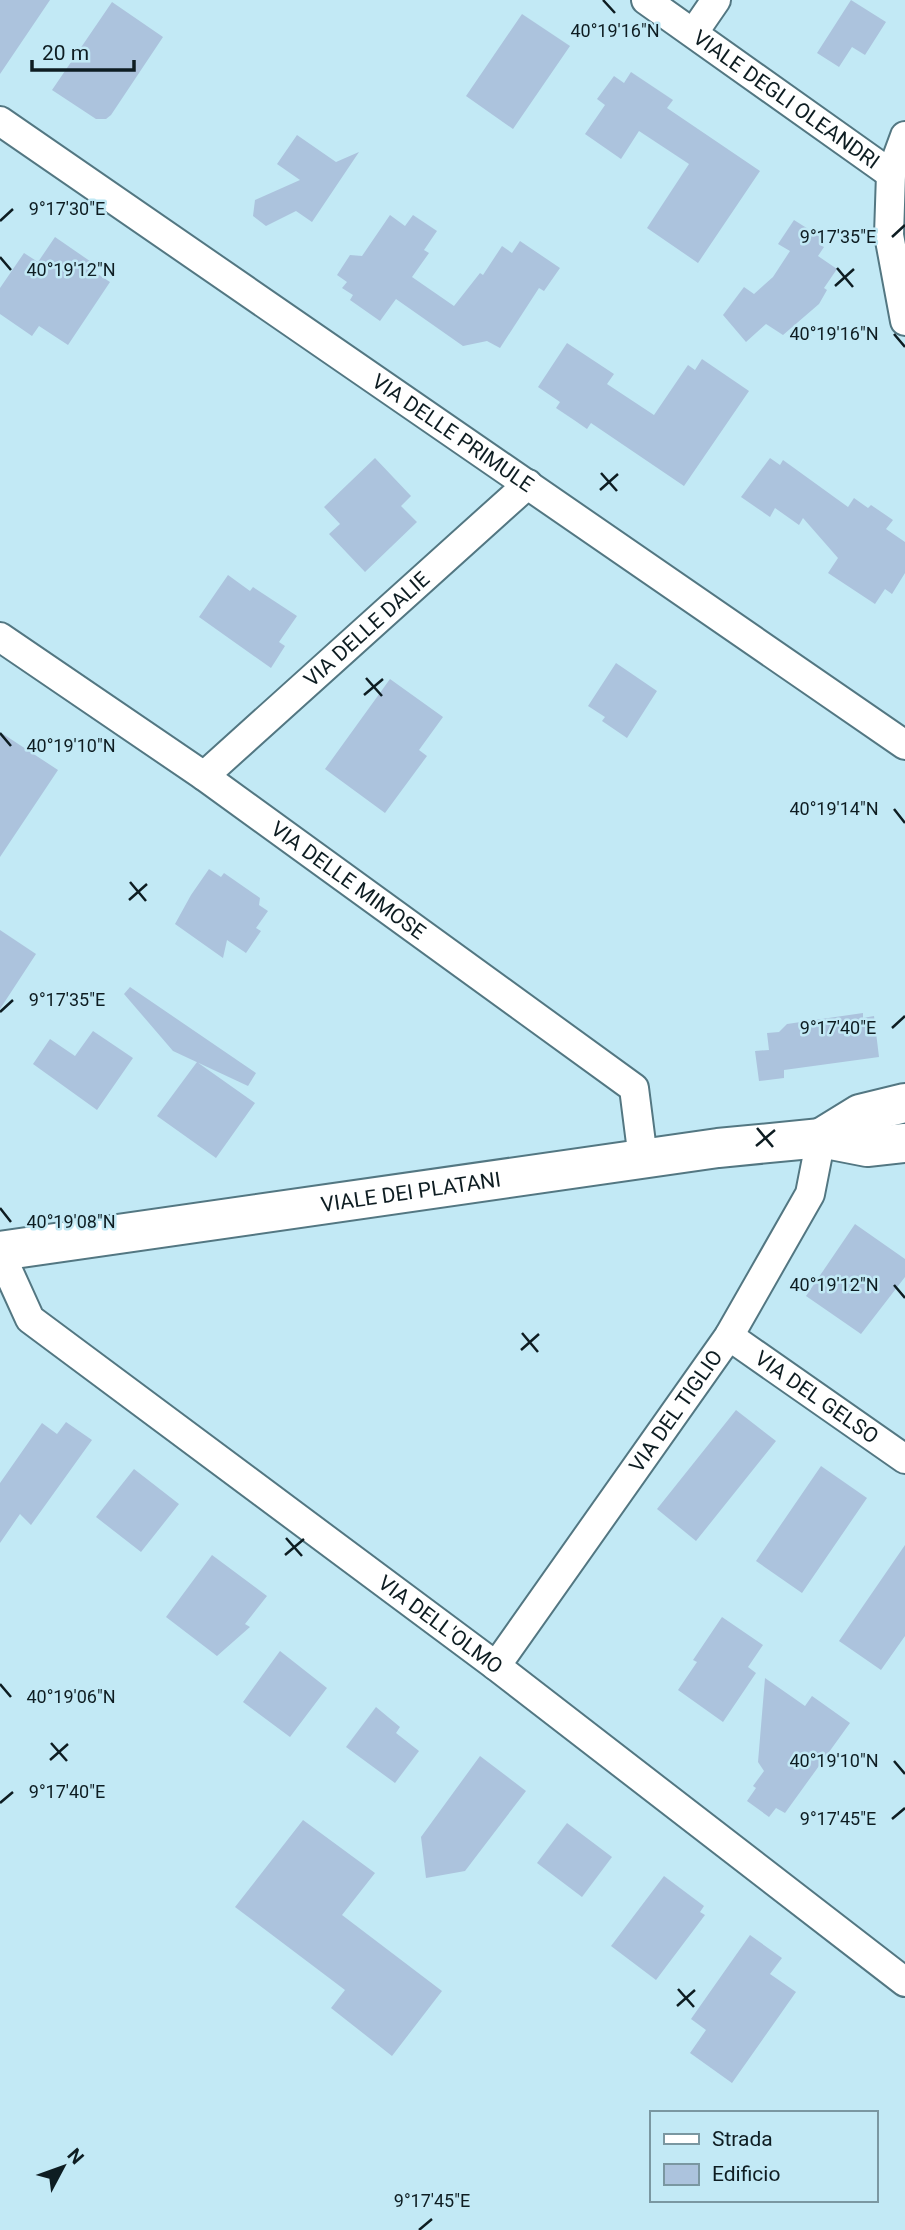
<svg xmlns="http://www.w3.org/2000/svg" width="905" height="2230" viewBox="0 0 905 2230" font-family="Roboto,sans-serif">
<rect width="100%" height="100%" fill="#c2e9f5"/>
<path fill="#acc3dd" d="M0,0H50L0,74Z
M851,0L886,22L865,55L852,47L839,67L817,53Z
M112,2L163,37L111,115L106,119H96L52,90Z
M522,14L570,46L513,129L466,96Z
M631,72L673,100L667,108L760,171L698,263L647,228L689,164L639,131L621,159L585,134L605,105L597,99L614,76L624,83Z
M297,135L336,162L359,152L312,222L296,211L266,226L253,216L255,200L300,180L277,164Z
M390,215L405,226L413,215L437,231L424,250L429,253L412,277L454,306L480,273L483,275L502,246L512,253L520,241L560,268L544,291L539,288L500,348L487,341L463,346L396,299L380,321L350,300L353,295L342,288L347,282L337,275L350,255L362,256Z
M794,220L824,239L820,245L824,247L818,256L837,269L824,288L827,290L819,304L783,335L766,324L746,342L723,315L744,287L754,294L773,277L790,251L778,244Z
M55,237L97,266L93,271L110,282L68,345L39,326L32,336L0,314V288L24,253L38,262Z
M567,343L614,374L607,384L654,415L688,365L695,370L702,359L749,391L684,486L591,423L587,429L574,420L556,408L560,402L538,387Z
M375,458L411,496L401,506L417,522L365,572L329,534L340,524L324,507Z
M770,458L780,465L783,460L848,507L854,498L868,508L871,505L893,520L886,529L905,542V573L892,594L885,589L875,604L828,573L838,558L803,518L799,525L775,508L770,517L741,497Z
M228,575L250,591L253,587L297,616L279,642L285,646L271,668L199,617Z
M616,663L657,691L627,738L602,721L605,717L588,706Z
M390,679L443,717L419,750L427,756L385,813L325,769Z
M0,732L58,770L0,857Z
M209,869L221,877L224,873L260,898L259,905L268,911L256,928L261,931L246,953L227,940L223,958L175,924L191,895Z
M0,930L36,954L0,1009Z
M130,987L256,1073L248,1086L173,1051L124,994Z
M863,1013V1018L874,1016L879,1057L784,1070V1078L759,1081L755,1051L769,1050L767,1033L779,1032L787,1024Z
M93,1031L133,1058L97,1110L33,1064L50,1039L75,1056Z
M197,1062L255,1103L216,1158L157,1116Z
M855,1224L905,1259V1277L861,1334L806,1296Z
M736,1410L776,1441L696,1541L657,1509Z
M66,1422L92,1440L31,1525L20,1514L0,1543V1483L42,1423L57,1434Z
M821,1466L867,1498L802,1593L756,1561Z
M134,1469L179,1504L141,1552L96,1517Z
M905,1545V1636L881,1670L839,1641Z
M212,1555L267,1596L245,1624L250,1627L217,1656L166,1617Z
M722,1617L763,1645L748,1667L756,1673L723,1722L678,1690L697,1662L693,1660Z
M280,1651L327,1688L290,1737L243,1702Z
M765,1678L805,1706L812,1696L850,1723L785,1813L776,1808L769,1817L747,1801L756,1788L753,1786L764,1771L758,1762Z
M376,1707L400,1727L396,1733L419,1751L395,1783L346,1747Z
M480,1756L526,1791L465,1871L426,1878L421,1837Z
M303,1820L375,1873L342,1915L442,1991L392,2056L331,2008L345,1990L235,1907Z
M567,1823L612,1857L582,1897L537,1863Z
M664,1876L704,1906L700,1912L705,1915L656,1980L611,1946Z
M750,1935L782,1958L770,1974L796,1992L732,2083L690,2053L706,2030L691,2019Z"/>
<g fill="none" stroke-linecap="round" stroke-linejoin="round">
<defs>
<g id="street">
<path id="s1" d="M646,0L891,174"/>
<path d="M694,32L716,0"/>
<path id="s2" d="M0,121L905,745"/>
<path d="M905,136L891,174L889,235L905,321"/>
<path id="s3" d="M0,637L204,776L634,1088L643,1159"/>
<path id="s4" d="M204,776L528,484"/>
<path id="s5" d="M0,1253L30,1319L496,1666L905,1982"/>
<path id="s6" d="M729,1336L905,1459"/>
<path id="s7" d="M496,1666L729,1336L810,1194L821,1138"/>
</g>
<g id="secondary">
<path d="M821,1138L860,1114L905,1103"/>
<path id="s8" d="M0,1251L718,1148L821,1138L867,1147L905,1143"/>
</g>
</defs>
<use href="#street" stroke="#537782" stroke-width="32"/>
<use href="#secondary" stroke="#537782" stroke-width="42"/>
<use href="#street" stroke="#fff" stroke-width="28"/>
<use href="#secondary" stroke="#fff" stroke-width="38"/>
</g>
<path fill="none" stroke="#0e1d22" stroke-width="2.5" d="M603,0L615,13M0,221L13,209M892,237L905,225M0,257L11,270M837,268L853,287M835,286L854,269M894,334L905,347M601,473L617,491M600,490L618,474M366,678L382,696M364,695L383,679M0,733L11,746M894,809L905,823M130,882L146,901M129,900L147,884M0,1012L13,1000M892,1028L905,1016M757,1128L773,1147M756,1146L775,1130M0,1208L11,1222M894,1285L905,1298M522,1333L538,1352M521,1350L539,1334M286,1538L302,1556M285,1555L304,1539M0,1684L11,1697M51,1743L67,1761M50,1760L68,1744M894,1761L905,1774M0,1803L13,1792M892,1819L905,1808M678,1989L694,2007M677,2006L695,1990M419,2230L432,2219"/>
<g text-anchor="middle" stroke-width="5" stroke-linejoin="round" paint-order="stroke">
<g font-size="21" fill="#0e1d22" stroke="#c2e9f5">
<text dy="7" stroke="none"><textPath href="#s1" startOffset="172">VIALE DEGLI OLEANDRI</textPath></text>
<text dy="7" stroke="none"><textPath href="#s2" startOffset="550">VIA DELLE PRIMULE</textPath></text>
<text dy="7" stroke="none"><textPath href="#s4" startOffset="219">VIA DELLE DALIE</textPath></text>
<text dy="7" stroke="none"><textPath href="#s3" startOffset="425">VIA DELLE MIMOSE</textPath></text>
<text dy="7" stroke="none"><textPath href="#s8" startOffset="415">VIALE DEI PLATANI</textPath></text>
<text dy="7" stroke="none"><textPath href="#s6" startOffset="107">VIA DEL GELSO</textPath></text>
<text dy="7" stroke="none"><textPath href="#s7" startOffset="312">VIA DEL TIGLIO</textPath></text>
<text dy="7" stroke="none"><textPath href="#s5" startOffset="584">VIA DELL'OLMO</textPath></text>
</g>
</g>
<g font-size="18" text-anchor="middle" fill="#0e1d22" stroke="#c2e9f5" stroke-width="5" stroke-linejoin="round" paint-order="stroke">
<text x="615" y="37">40°19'16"N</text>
<text x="67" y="215">9°17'30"E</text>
<text x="838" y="243">9°17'35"E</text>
<text x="71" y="276">40°19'12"N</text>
<text x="834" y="340">40°19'16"N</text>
<text x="71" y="752">40°19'10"N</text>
<text x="834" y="815">40°19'14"N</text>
<text x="67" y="1006">9°17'35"E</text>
<text x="838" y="1034">9°17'40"E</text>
<text x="71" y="1228">40°19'08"N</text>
<text x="834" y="1291">40°19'12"N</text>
<text x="71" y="1703">40°19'06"N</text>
<text x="834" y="1767">40°19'10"N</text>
<text x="67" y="1798">9°17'40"E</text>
<text x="838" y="1825">9°17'45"E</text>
<text x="432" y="2207">9°17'45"E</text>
</g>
<rect x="650" y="2111" width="228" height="91" fill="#c2e9f5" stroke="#7a97a1" stroke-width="2"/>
<rect x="664" y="2134" width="35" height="10" fill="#ffffff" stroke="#7a97a1" stroke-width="2"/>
<text x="712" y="2146" font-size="21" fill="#0e1d22">Strada</text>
<rect x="664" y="2164" width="35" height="21" fill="#acc3dd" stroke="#7a97a1" stroke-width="2"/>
<text x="712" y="2181" font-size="21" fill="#0e1d22">Edificio</text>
<g transform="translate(63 2167) rotate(49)" stroke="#c2e9f5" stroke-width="5" paint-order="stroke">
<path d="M0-5L12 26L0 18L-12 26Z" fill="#0e1d22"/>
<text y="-10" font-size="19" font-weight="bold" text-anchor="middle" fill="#0e1d22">N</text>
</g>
<path d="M32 60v10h102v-10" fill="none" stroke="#0e1d22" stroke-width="3.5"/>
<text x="42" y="60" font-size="21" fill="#0e1d22" stroke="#c2e9f5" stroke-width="5" paint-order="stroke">20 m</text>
</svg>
